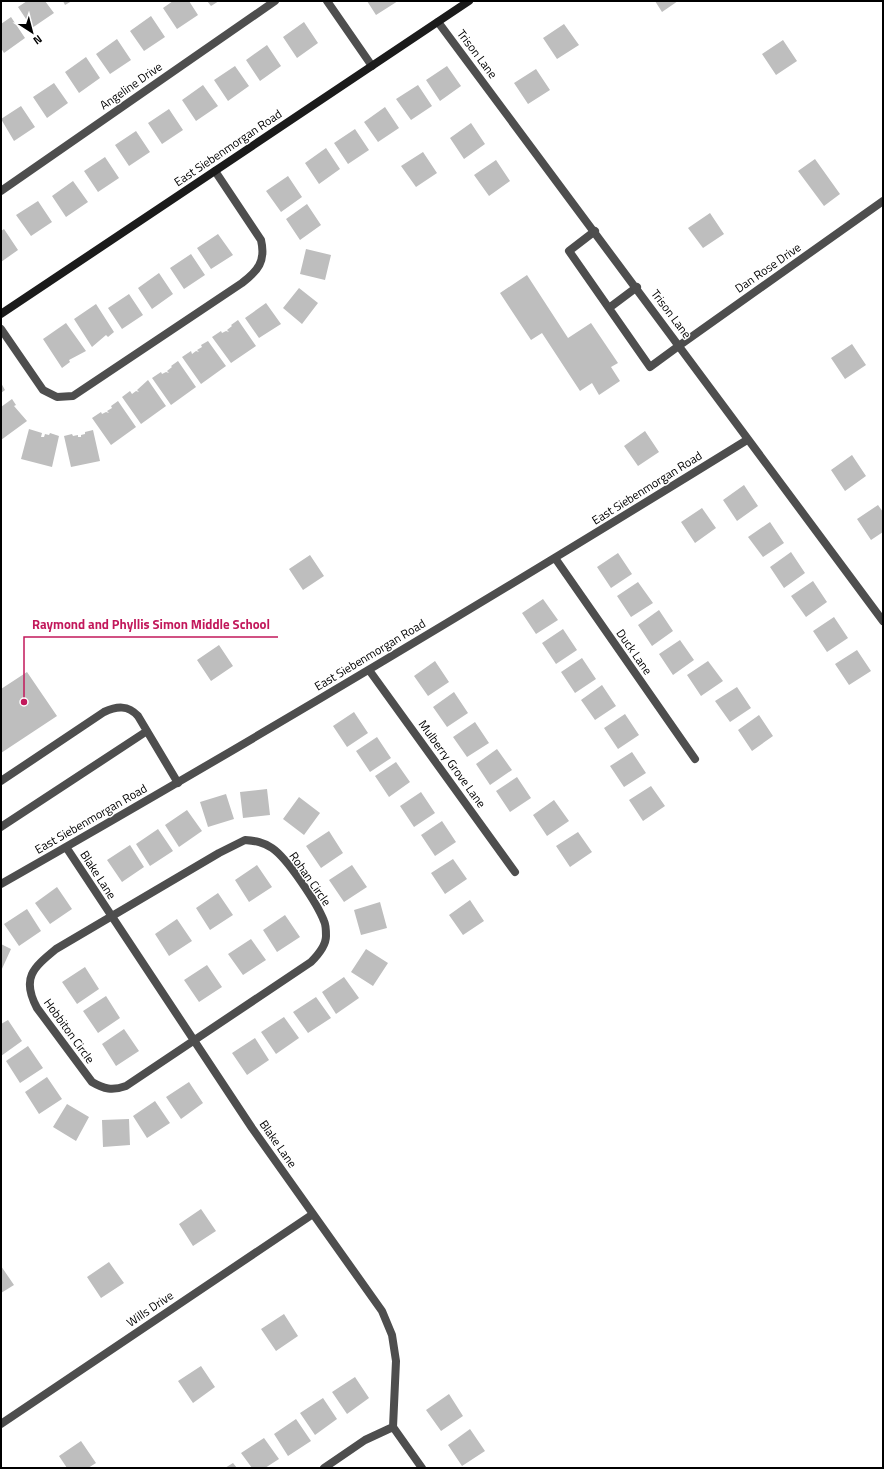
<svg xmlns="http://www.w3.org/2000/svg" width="884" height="1469" viewBox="0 0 884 1469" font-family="'Titillium Web',sans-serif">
<rect width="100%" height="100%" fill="#fff"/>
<path fill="#bebebe" d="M27,1H45L54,13L32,28L18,7Z
M63,1H72L65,5Z
M173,1H189L198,15L177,29L163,8Z
M207,1H219L211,6Z
M367,1H398L376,15Z
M655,1H678L662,12Z
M151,16L165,37L144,51L130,31Z
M11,17L25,38L4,53L1,48V24Z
M304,22L318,43L297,58L283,37Z
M564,24L579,45L557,59L543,38Z
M117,39L131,60L110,74L96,54Z
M783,40L797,61L776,75L762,54Z
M267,45L281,66L260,81L246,60Z
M86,57L100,78L79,93L65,72Z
M235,66L249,86L228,101L214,80Z
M447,66L461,86L440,101L426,80Z
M536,69L550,90L528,104L514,83Z
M54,83L68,103L47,118L33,97Z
M203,85L218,106L196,121L182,100Z
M418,85L432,106L411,120L396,99Z
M21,106L35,127L14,141L1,119Z
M385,107L399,128L378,142L364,122Z
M169,109L183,130L162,144L148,123Z
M471,123L485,144L464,159L450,138Z
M355,129L369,150L348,164L334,143Z
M136,131L150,152L129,166L115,145Z
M326,148L340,169L319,184L305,163Z
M423,152L437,173L416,187L401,166Z
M105,157L119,178L98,192L84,171Z
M815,159L840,194L824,206L798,171Z
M496,160L510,181L489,196L474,175Z
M288,176L302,197L281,212L266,191Z
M73,181L88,202L66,217L52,196Z
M38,201L52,222L31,236L16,215Z
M307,204L321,225L300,240L286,219Z
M710,213L724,234L703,248L688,228Z
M4,229L18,250L1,262V231Z
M218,234L233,255L211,269L197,248Z
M306,249L331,255L325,280L300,274Z
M191,254L205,275L184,289L170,268Z
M159,273L173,294L152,309L138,288Z
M527,275L568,338L591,323L618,363L611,367L620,381L599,395L592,383L580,391L542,333L531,340L500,293Z
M299,288L318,303L302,324L283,308Z
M129,294L143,315L122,329L108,308Z
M266,303L281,324L259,338L245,318Z
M96,304L114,332L108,337L106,335L92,347L74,319Z
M238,320L256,346L231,363L212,337L221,331L222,333L226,331L229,332L227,330L232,326L231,325Z
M66,323L86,351L69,360L70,362L62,368L43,339Z
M208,341L226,366L201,384L182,357L191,351L192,354L196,351L199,352L197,350L202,347L201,345Z
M852,344L866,365L845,379L831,358Z
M178,361L196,387L171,405L152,378L161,372L162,374L166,372L169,373L167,371L172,367L171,366Z
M148,380L166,406L141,424L122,397L130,391L132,394L136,391L139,392L137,390Z
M1,383L5,390L1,393Z
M12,399L16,405L14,406L27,421L1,440V407Z
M118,401L136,427L111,445L92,418L101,412L102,414L106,412L109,413L107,411L112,408L111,406Z
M29,429L42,433L41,437H44L45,434L49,435L50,433L59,436L52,467L21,459Z
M93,430L100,461L71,467L64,436L72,434L73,436L78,435V437H81V435L85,434V432Z
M645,431L659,452L638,466L624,446Z
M852,455L866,476L845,491L831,470Z
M744,485L758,506L737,521L723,500Z
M878,505L883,512V532L871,540L857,519Z
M702,508L716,528L695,543L681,522Z
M770,522L784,543L763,557L748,537Z
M791,552L805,573L784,588L770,567Z
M618,553L632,574L611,588L597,567Z
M310,555L324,576L303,590L289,569Z
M813,581L827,602L806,617L791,596Z
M638,582L653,603L631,617L617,596Z
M543,599L558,620L536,634L522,613Z
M659,610L673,631L652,646L638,625Z
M834,617L848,638L827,652L813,631Z
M563,629L577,650L556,664L542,643Z
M680,640L694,660L673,675L659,654Z
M219,645L233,666L211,681L197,660Z
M857,650L871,671L849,685L835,664Z
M582,658L596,679L575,693L561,672Z
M435,661L449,682L428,696L414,676Z
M708,661L723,681L701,696L687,675Z
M27,672L57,716L1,753V689Z
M602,685L616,706L595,720L581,700Z
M737,687L751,708L730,722L715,701Z
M454,692L468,713L447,727L433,707Z
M354,712L368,733L347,747L333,726Z
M625,714L639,735L618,749L604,728Z
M759,715L773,736L752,751L738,730Z
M475,722L489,743L467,757L453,737Z
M377,737L391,758L370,772L356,751Z
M497,749L512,770L490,785L476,764Z
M632,752L646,773L624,787L610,766Z
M396,762L410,782L389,797L375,776Z
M517,777L531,798L510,812L496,791Z
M651,786L665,806L643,821L629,800Z
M267,789L270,815L243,818L240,792Z
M421,792L435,813L414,827L400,806Z
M226,794L234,819L208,827L200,802Z
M299,797L320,813L304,835L283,819Z
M554,800L569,821L547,836L533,815Z
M187,810L202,831L179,847L165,825Z
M442,821L456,842L435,856L421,835Z
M158,829L173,851L150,866L136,844Z
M329,831L343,853L321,868L306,846Z
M578,832L592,852L570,867L556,846Z
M130,845L144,867L122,882L107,860Z
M453,859L467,879L445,894L431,873Z
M257,865L272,887L249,902L235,880Z
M352,865L367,887L344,902L329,880Z
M57,887L72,909L50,924L35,903Z
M218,893L233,915L210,930L196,908Z
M470,900L484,921L463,935L449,915Z
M380,902L387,928L361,935L354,910Z
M27,909L41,931L19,946L4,924Z
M285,915L300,937L277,952L263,930Z
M177,919L192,941L169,956L155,934Z
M251,939L266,960L243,975L228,954Z
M1,944L11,949L1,971Z
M366,949L388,963L373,986L351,972Z
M207,965L222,987L199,1002L184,980Z
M85,967L99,989L77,1004L62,982Z
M344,977L359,998L336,1014L322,992Z
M106,996L120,1018L98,1033L83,1011Z
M316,997L331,1018L308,1033L293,1012Z
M284,1017L299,1038L276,1054L261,1032Z
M8,1020L22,1041L1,1056V1024Z
M124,1029L139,1051L116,1066L102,1044Z
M255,1038L269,1060L247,1075L232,1053Z
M28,1046L43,1068L20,1083L6,1061Z
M47,1077L62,1099L39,1114L25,1092Z
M189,1082L203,1103L181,1119L166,1097Z
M155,1101L170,1123L147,1138L133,1116Z
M67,1104L89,1117L76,1141L53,1127Z
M129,1119L130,1145L103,1147L102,1120Z
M201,1209L216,1231L193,1246L179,1224Z
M109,1262L124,1283L101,1298L87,1277Z
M1,1266L14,1285L1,1293Z
M284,1314L298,1336L276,1351L261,1329Z
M201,1366L215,1387L193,1403L178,1381Z
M355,1377L369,1398L347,1414L332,1392Z
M449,1394L463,1416L441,1431L426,1410Z
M323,1398L337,1419L315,1435L300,1413Z
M296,1419L311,1441L288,1456L274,1434Z
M470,1429L485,1451L462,1466L448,1445Z
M264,1438L279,1459L265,1468H252L241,1453Z
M81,1441L96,1463L88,1468H67L59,1456Z
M233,1463L237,1468H225Z"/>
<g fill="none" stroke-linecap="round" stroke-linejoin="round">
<path stroke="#4e4e4e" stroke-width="8" d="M595,231L569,251L650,367L680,345
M609,308L637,287
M1,329L43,390L57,397L73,396L242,283C258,271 266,261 261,240L215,171
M1,781L104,712C117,706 128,705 138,716L178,783
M1,827L147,731"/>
<path stroke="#4e4e4e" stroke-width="8" d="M327,1L372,66
M438,22L883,621
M1,191L275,1
M680,345L883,201
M555,558L695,759
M369,670L515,872
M245,840C256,841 263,842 272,848C287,858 317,903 324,921C326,925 326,931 326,936C326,946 318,955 311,962L126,1086C112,1091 104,1089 92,1082L37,1008C21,978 33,968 56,949L219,853Z
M66,847L252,1128L382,1311L392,1335L396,1361L393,1427L422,1468
M1,884C253,741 501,592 747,440
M1,1424L313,1214
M324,1468L365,1440L393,1427"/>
<path stroke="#1b1b1b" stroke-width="8" d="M1,314L469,1"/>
</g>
<g text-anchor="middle" stroke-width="3" stroke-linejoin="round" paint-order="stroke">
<g font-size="12" fill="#000" stroke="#fff">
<text transform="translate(477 54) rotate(53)" y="4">Trison Lane</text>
<text transform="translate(131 86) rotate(-35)" y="4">Angeline Drive</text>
<text transform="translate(228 148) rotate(-34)" y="4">East Siebenmorgan Road</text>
<text transform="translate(768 268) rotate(-35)" y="4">Dan Rose Drive</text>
<text transform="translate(671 314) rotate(53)" y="4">Trison Lane</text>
<text transform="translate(647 488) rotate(-32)" y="4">East Siebenmorgan Road</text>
<text transform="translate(634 652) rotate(55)" y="4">Duck Lane</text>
<text transform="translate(370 655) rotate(-31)" y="4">East Siebenmorgan Road</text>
<text transform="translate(452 764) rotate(54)" y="4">Mulberry Grove Lane</text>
<text transform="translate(91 819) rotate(-30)" y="4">East Siebenmorgan Road</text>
<text transform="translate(98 875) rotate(57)" y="4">Blake Lane</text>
<text transform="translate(310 879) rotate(55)" y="4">Rohan Circle</text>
<text transform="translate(69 1031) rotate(54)" y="4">Hobbiton Circle</text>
<text transform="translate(278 1144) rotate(55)" y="4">Blake Lane</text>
<text transform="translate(150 1309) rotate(-34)" y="4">Wills Drive</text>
</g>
</g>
<path fill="none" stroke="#c2185b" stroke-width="1.5" d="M24 702L24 637H278"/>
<circle fill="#c2185b" stroke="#fff" stroke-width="1.5" cx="24" cy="702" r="4"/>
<g font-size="13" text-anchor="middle" font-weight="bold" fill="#c2185b" stroke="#fff" stroke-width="3" stroke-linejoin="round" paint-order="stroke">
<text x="151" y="629">Raymond and Phyllis Simon Middle School</text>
</g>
<rect width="884" height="1469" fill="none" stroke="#000000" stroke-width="4"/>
<g transform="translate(32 32) rotate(144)" stroke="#ffffff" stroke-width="3" paint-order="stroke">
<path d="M0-3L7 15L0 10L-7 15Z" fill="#000000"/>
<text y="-6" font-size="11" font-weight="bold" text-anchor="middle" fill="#000000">N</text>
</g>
</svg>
